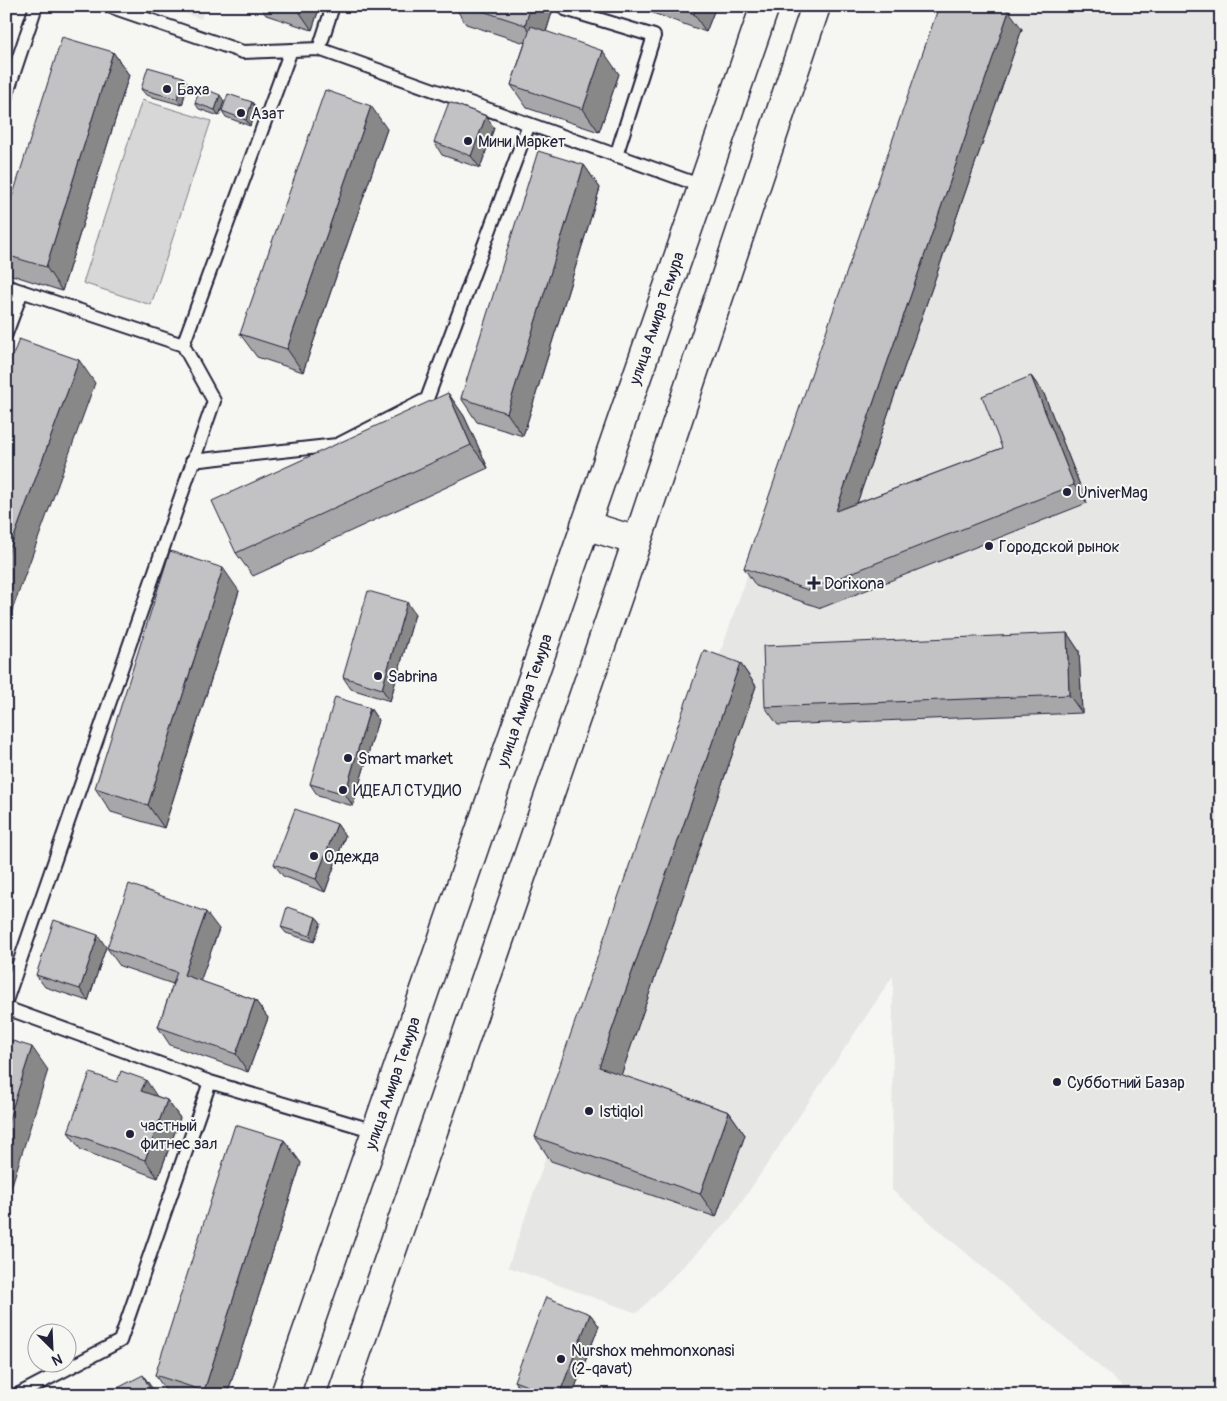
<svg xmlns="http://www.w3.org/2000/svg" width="1227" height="1401" viewBox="0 0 1227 1401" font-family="Pangolin,sans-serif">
<rect width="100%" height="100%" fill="#f6f6f2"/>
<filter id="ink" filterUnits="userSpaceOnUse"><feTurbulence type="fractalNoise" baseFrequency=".02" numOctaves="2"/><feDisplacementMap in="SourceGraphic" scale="10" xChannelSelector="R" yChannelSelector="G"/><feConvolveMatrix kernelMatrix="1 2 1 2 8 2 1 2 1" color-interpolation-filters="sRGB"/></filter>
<g filter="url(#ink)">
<path fill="#e6e6e4" d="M163,6H206L201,19Z
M944,6H1221V1395H1133L892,1190L893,976L731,1218L637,1313L508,1267Z"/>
<path fill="#d7d7d7" stroke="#7c7c89" d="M142,100L211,121L151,305L83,283Z"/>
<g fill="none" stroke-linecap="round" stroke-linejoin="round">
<defs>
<path id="service" d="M109,6L243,52L319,49
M333,6L319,49L702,186
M565,9L654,36L616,156
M6,96L36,6
M6,286L183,345L291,50
M6,334L22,291
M192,461L337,445L427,399L529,124
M6,1001L214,401L183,345
M6,1008L210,1082
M17,1395L120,1341L210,1082L375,1131"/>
<path id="primary" d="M585,525L637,541
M285,1395L765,6
M342,1395L644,521L816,6"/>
</defs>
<use href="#service" stroke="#22223b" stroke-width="16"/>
<use href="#primary" stroke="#22223b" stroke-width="31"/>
<use href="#service" stroke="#f6f6f2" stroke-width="12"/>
<use href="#primary" stroke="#f6f6f2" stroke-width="28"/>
</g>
<path fill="#a7a7a9" stroke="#22223b" d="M259,6H320L312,30L266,15Z
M454,6H554L546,32L619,74L599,132L527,108L511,85L525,43L466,24Z
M646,6H716L706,32L650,12Z
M1022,29L857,503L1002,448L1031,376L1044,394L1087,503L821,608L756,586L744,568Z
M113,52L129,75L62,291L12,275L6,267V217Z
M188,83L182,105L146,95L141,89Z
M224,101L219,116L199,109L195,103Z
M252,102L256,108L250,126L226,117L222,111Z
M494,128L480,168L442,155L434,142Z
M387,129L303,372L257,357L240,334Z
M584,165L600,188L523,436L477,422L461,398Z
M448,393L464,416L488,468L253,576L236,553Z
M239,591L164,828L111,812L95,788Z
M415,614L390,701L351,689L343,677Z
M1067,633L1079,651L1082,713L778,725L765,707Z
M740,663L756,686L621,1075L729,1112L745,1135L716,1217L551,1161L535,1137Z
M370,708L378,720L353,806L318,796L310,784Z
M337,824L345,836L325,892L283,876L274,864Z
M316,917L321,923L314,942L286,933L281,927Z
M219,929L200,981L255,1000L268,1018L248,1072L170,1045L158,1027L173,984L120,966L107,948Z
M106,947L88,1001L45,987L36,975Z
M117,1082L167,1100L180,1118L158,1178L81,1150L68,1132Z
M284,1140L301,1163L227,1395H169L155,1375Z
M590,1314L599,1326L572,1395H528L523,1393L514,1381Z"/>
<path fill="#888889" stroke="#22223b" d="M296,6H320L312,30L296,7Z
M531,6H554L541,48L525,25Z
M696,6H716L706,32L694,14Z
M1009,11L1022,29L848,529L836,511Z
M603,51L619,74L599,132L583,109Z
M113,52L129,75L62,291L46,267Z
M183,77L188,83L182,105L177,99Z
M220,95L224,101L219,116L215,110Z
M252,102L256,108L250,126L246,120Z
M371,106L387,129L303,372L287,349Z
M486,116L494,128L480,168L471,156Z
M584,165L600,188L523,436L507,413Z
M79,360L95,383L6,627V559Z
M1031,376L1044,394L1087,503L1074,485Z
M448,393L464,416L488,468L471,445Z
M223,568L239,591L164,828L148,805Z
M407,602L415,614L390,701L382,689Z
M1067,633L1079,651L1082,713L1069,695Z
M740,663L756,686L616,1090L599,1067Z
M370,708L378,720L353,806L345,794Z
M337,824L345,836L325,892L316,879Z
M206,912L219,929L196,993L184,975Z
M316,917L321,923L314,942L310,936Z
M98,935L106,947L88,1001L80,989Z
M255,1000L268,1018L248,1072L236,1054Z
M32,1047L48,1070L6,1204V1128Z
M146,1080L158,1098L141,1091Z
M167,1100L180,1118L158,1178L145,1160Z
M729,1112L745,1135L716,1217L700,1194Z
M284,1140L301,1163L227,1395H207L204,1391Z
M590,1314L599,1326L572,1395H559Z
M143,1375L157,1395H153Z"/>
<path fill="#c2c2c4" stroke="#22223b" d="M467,6H531L525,25Z
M672,6H696L694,14Z
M939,6H994L1009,11L836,511L1002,448L982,396L1031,376L1074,485L808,590L744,568Z
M531,26L603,51L583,109L511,85Z
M62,37L113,52L46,267L6,255V217Z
M148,67L183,77L177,99L141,89Z
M200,87L220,95L215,110L195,103Z
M325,90L371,106L287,349L240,334Z
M228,94L252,102L246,120L222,111Z
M449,102L486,116L471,156L434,142Z
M538,151L584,165L507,413L461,398Z
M19,339L79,360L6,559V374Z
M448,393L471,445L236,553L212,501Z
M170,551L223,568L148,805L95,788Z
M368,591L407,602L382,689L343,677Z
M1067,633L1069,695L765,707L763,646Z
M704,650L740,663L599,1067L729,1112L700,1194L535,1137Z
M335,697L370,708L345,794L310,784Z
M295,809L337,824L316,879L274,864Z
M129,884L206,912L184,975L255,1000L236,1054L158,1027L177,972L107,948Z
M287,907L316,917L310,936L281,927Z
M54,920L98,935L80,989L36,975Z
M6,1039L32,1047L6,1128Z
M121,1071L146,1080L141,1091L167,1100L145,1160L68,1132L90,1073L117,1082Z
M235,1125L284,1140L204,1391L155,1375Z
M546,1297L590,1314L559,1395H551L514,1381Z
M143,1375L153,1395H104Z"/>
</g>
<g fill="#22223b" stroke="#f6f6f2" stroke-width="2">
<circle cx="167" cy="89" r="5"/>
<circle cx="241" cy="113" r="5"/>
<circle cx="468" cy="141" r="5"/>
<circle cx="1067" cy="492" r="5"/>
<circle cx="989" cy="546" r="5"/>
<path d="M811.5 575.5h5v5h5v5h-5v5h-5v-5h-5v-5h5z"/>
<circle cx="378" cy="676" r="5"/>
<circle cx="348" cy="758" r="5"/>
<circle cx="343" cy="790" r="5"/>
<circle cx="314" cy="856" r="5"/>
<circle cx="1057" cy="1082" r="5"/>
<circle cx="589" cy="1111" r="5"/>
<circle cx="130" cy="1134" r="5"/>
<circle cx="561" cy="1359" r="5"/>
</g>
<g text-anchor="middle" stroke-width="4" stroke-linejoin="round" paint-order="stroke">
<g font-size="16" fill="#22223b" stroke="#f6f6f2" text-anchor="start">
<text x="177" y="95">Баха</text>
<text x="251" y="119">Азат</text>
<text x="478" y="147">Мини Маркет</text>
<text x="1077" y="498">UniverMag</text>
<text x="999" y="552">Городской рынок</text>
<text x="824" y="589">Dorixona</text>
<text x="388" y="682">Sabrina</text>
<text x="358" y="764">Smart market</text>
<text x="353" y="796">ИДЕАЛ СТУДИО</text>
<text x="324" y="862">Одежда</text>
<text x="1067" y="1088">Субботний Базар</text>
<text x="599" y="1117">Istiqlol</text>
<text x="140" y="1131">частный<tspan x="140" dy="18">фитнес зал</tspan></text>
<text x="571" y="1356">Nurshox mehmonxonasi<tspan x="571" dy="18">(2-qavat)</tspan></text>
</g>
<g font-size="16" fill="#22223b" stroke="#f6f6f2">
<text transform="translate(656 318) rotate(-71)" y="6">улица Амира Темура</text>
<text transform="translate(524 700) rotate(-71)" y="6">улица Амира Темура</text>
<text transform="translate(392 1083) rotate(-71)" y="6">улица Амира Темура</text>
</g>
</g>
<rect width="1227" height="1401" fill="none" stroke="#f6f6f2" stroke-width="25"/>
<rect x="12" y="12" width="1202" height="1376" fill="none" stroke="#22223b" stroke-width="2" filter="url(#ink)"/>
<g transform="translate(52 1348) rotate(156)"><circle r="24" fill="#f6f6f2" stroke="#a1a1a9"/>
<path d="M0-4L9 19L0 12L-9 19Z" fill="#22223b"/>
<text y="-8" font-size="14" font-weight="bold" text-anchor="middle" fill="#22223b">N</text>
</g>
</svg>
